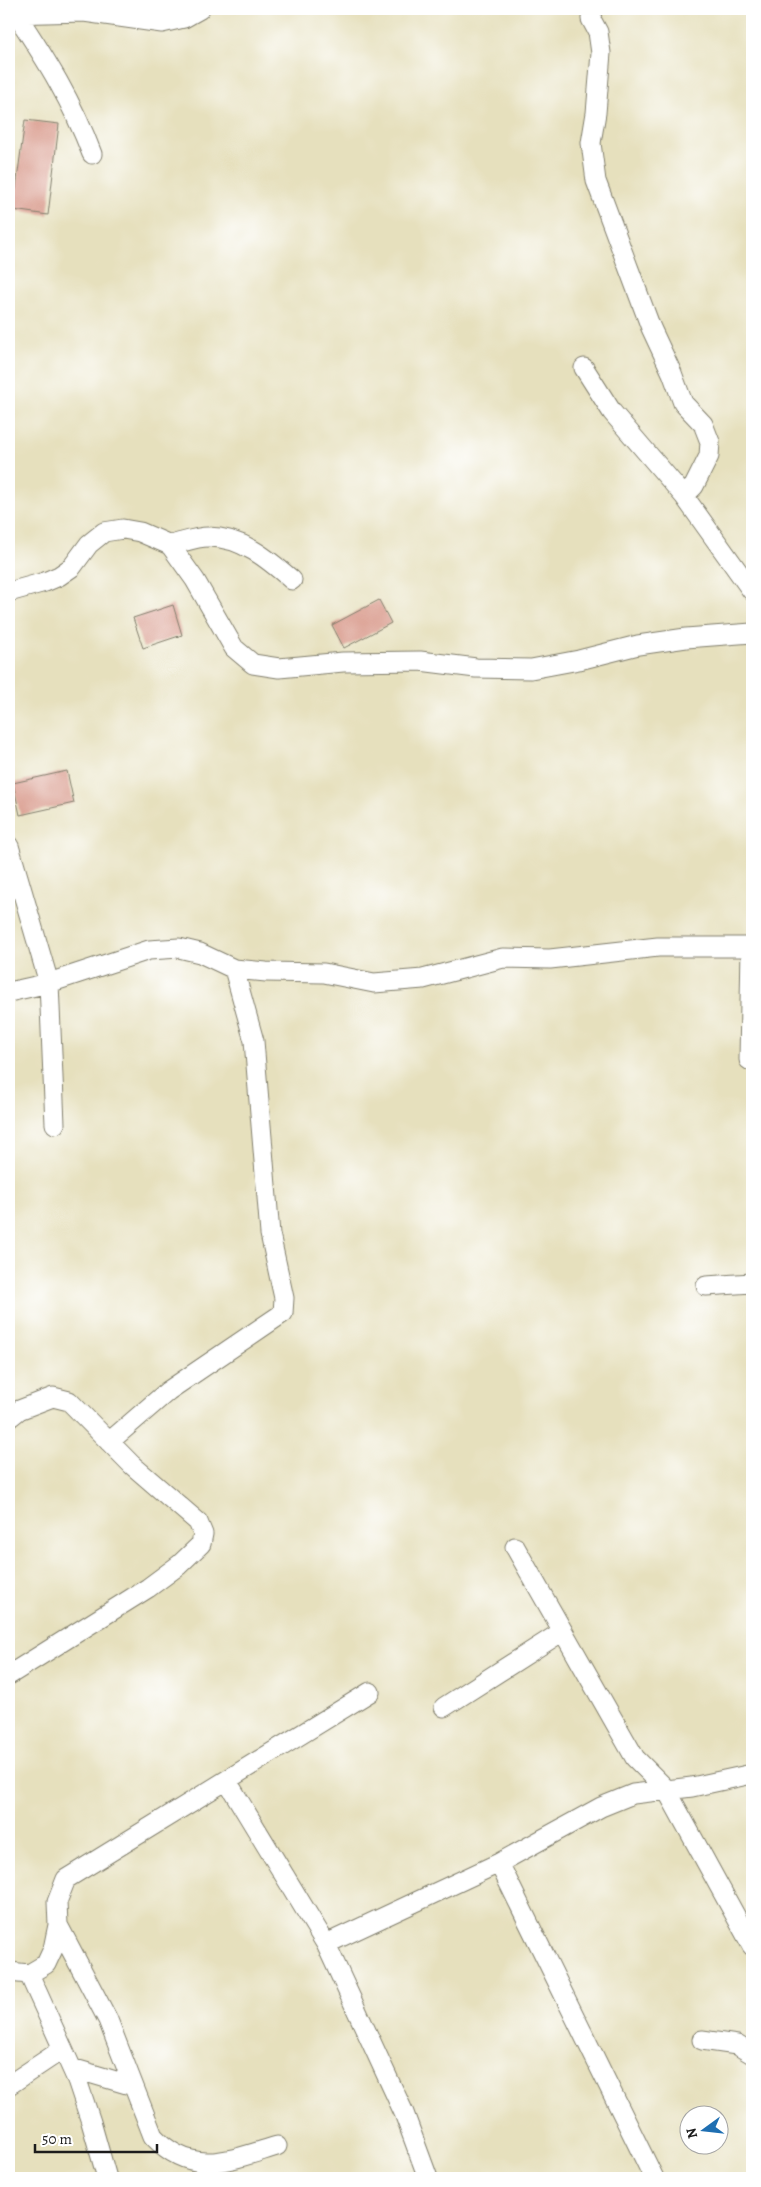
<svg xmlns="http://www.w3.org/2000/svg" width="761" height="2187" viewBox="0 0 761 2187" font-family="Alegreya,serif">
<rect width="100%" height="100%" fill="#fff"/>
<filter id="ink" filterUnits="userSpaceOnUse"><feTurbulence type="fractalNoise" baseFrequency=".02" numOctaves="2"/><feDisplacementMap in="SourceGraphic" scale="10" xChannelSelector="R" yChannelSelector="G"/><feConvolveMatrix kernelMatrix="1 2 1 2 8 2 1 2 1" color-interpolation-filters="sRGB"/></filter>
<filter id="wash" filterUnits="userSpaceOnUse"><feTurbulence type="fractalNoise" baseFrequency=".0096" numOctaves="4" result="noise"/><feDisplacementMap in="SourceGraphic" scale="20" xChannelSelector="R" yChannelSelector="G"/><feGaussianBlur stdDeviation="1.12" result="paint"/><feColorMatrix in="noise" values="0 0 0 0 0 0 0 0 0 0 0 0 0 0 0 0 0 1.4 0 .05"/><feComposite in="paint" operator="in"/></filter>
<g filter="url(#wash)">
<rect width="100%" height="100%" fill="#e6e0bd"/>
<g id="blocks">
<path fill="#d69383" d="M25,120L59,124L48,215L13,210Z
M379,600L391,623L344,648L332,625Z
M173,605L182,635L143,648L133,618Z
M67,771L74,803L20,815L13,783Z"/>
</g>
</g>
<g filter="url(#ink)">
<use href="#blocks" fill-opacity="0" stroke="#817e6c" stroke-width="1"/>
<g fill="none" stroke-linecap="round" stroke-linejoin="round">
<defs>
<path id="minor" d="M592,9L591,19L598,32L601,53L596,113L591,143L596,181L651,328L672,373L683,403L703,424L710,442L709,456L694,486L684,496
M9,14L84,12L162,23L184,18L200,9
M16,14C47,61 72,101 92,154
M584,368L612,412L684,496L752,591
M170,545C181,543 196,537 208,537C242,537 268,559 292,580
M9,592L45,582L59,576L72,567L89,544L104,532L123,529L140,532L170,545L195,580L234,648L253,664L279,668L343,662L420,661L476,668L531,669L579,660L638,645L686,638L752,633
M9,846L49,983L55,1124
M9,992L49,983L149,950L179,948L200,953L234,969L266,972L324,973L374,983L423,979L503,958L550,959L658,947H752
M749,1060L751,947
M706,1286L752,1283
M9,1418L19,1410L53,1397L69,1401L132,1465L198,1522L203,1534L201,1544L179,1565L148,1588L9,1675
M109,1442L168,1391L283,1313L284,1298L270,1234L254,1041L234,969
M515,1547L635,1758L666,1789L752,1946
M444,1707L563,1631
M227,1781L326,1944L404,2113L428,2178
M499,1863L654,2178
M58,1925L108,2020L153,2136C192,2178 230,2160 277,2146
M326,1944L499,1863L601,1807L633,1794L692,1787L752,1774
M9,1972L29,1974L46,1964L53,1949L58,1925L57,1902L66,1879L370,1692
M29,1974L77,2080L91,2122L107,2178
M702,2040L737,2045L752,2054
M72,2068L133,2086
M9,2085L63,2049"/>
</defs>
<use href="#minor" stroke="#817e6c" stroke-width="21"/>
<use href="#minor" stroke="#fff" stroke-width="19"/>
</g>
</g>
<rect width="761" height="2187" fill="none" stroke="#fff" stroke-width="30"/>
<g transform="translate(704 2130) rotate(255)"><circle r="24" fill="#ffffff" stroke="#a4a4a4"/>
<path d="M0-4L9 19L0 12L-9 19Z" fill="#1f6fb2"/>
<text y="-8" font-size="14" font-weight="bold" text-anchor="middle" fill="#1c1c1c">N</text>
</g>
<path d="M35 2144v8h122v-8" fill="none" stroke="#1c1c1c" stroke-width="2.5"/>
<text x="42" y="2144" font-size="15" fill="#1c1c1c" stroke="#ffffff" stroke-width="4" paint-order="stroke">50 m</text>
</svg>
